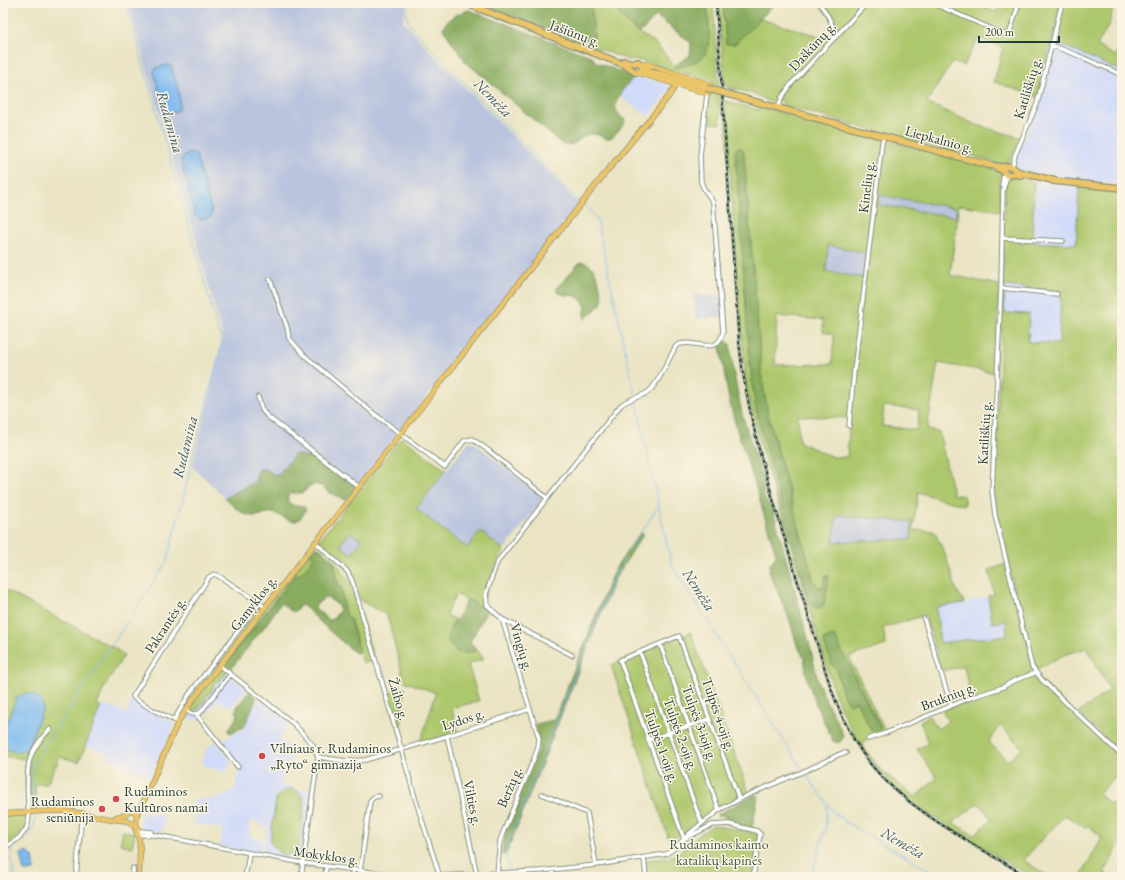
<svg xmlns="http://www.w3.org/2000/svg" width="1125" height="880" viewBox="0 0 1125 880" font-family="'EB Garamond',serif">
<rect width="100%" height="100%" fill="#fcf5e5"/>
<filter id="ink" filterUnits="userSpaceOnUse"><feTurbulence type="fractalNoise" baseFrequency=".025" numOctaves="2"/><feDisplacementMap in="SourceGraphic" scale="8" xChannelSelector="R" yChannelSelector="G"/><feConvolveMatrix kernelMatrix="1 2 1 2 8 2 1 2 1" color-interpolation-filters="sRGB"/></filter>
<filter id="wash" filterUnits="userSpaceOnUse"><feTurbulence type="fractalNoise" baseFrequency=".012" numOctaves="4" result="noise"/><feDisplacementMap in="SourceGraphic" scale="16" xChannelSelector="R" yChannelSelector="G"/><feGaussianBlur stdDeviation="0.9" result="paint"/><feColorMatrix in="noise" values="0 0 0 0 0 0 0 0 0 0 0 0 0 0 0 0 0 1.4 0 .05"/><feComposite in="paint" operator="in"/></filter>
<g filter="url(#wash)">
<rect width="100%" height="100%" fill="#eae4c4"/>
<path fill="#d0daf9" d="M1053,41L1122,72V100L1112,120L1122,125V185L1089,182L1049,177L1014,168V163L1016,156L1038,106Z
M635,76L656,81L671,86L670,89L648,116L619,96Z
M1034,182H1046L1079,187L1076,244L1032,242Z
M1005,286L1061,291L1060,344L1028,342L1004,313Z
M988,596L992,622L1006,621L1008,635L940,643L936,607L964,603Z
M227,673L247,689L231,707L228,705L226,706L218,700L200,721L196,718L194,721L185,715L189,708L192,712H196L219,680L220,681Z
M132,699L175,723L151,778L108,758L109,754L85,745L101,706H107L127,713Z
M258,699L289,722L279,741L297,749L279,784L311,792L302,860L300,861L263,855L267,828L251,819L248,829H250L249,836L263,840L261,854L219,846L223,828L193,824L195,810V804L193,803L194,798L211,800L212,797H222L234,790L241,767L219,741L244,729Z
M213,742H216L232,761L226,772L202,765V760L207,749Z
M141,812L165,816L161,833L142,829L140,825Z"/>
<path fill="#bac4de" d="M128,3H406L403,21L422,43L579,204L356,487L316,459L277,476L265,469L257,473L255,482L225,498L193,467L223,338L201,258Z
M880,195L957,208L956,218L878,205Z
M828,245L867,253L864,278L826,271Z
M693,295L721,296L724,317L696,319Z
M469,442H473L544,498L504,550L467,548L416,509Z
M837,515L913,522L911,539L832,542Z
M350,531L362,540L351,554L339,546Z"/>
<path fill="#adc76c" stroke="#668250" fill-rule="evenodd" d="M591,3H614V8L617,10L621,16L633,29L656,44L676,68C717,59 709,37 707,3H713L719,89L714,88V84L711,81L638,60H628L549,30H554L589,41L592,40L594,36Z
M718,3H723L726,43L734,44L760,19L830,39L836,30L834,20L820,3H924L932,7L934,3H973L996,12L1000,3H1060L1038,97L994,82L1003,47L979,38L963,66L952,62L927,103L974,124L1021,138L1008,163L1002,165L961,152L949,151L785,106L783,105V101L778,100L775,104L754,94L725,86Z
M1063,3H1105L1113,8L1109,25L1097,45L1114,56L1122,44V72L1053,41Z
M712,92L719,95L721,124L705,123L709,96Z
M725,101L754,109H770L994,169L1002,173L1000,182L1001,211L959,205L950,275L999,285L996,373L938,363L927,430L939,432L953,494L964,496L965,505L951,502L918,492L913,530L934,531L944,551L957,591L965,603L936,607L940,643L1007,635L1006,621L992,623L988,596L994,594L989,570L1006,564L1035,675L1122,758V769L1099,794L1111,805L1122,793V844H1120L1104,873L1111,877H1080L1102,838L1088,825L1085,828L1065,815L1023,860L1050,877H1031L928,814L901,794L879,771L864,752L847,722L835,695L759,440L746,386L736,262ZM743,149L762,379L768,415L814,582L818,587H823L826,576L829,577L824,605L811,604L808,598L761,430L752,385ZM880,195L957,208L956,217L879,205ZM828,245L866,253L864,278L826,271ZM777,316L823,320V332L834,334L832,364L775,365ZM884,406L919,410L917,430L882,426ZM798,416L850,418L847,457H833L801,443L799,439ZM837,515L912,522L911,539L833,542ZM925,615L942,671L964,666L971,700L942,711L948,721L938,729L929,716L920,721L928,743L917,749L937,778L915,797L880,769L861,744L871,737L885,731L849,657L886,645L883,628ZM835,638L880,727V729L871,730L856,700L851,704L849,703C836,684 836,660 835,638ZM1000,725L1022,748L1008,761L989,742ZM978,803L992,819L974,835L953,823Z
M1019,176L1034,182L1032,242L1076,244L1079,187L1122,190V754L1078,713L1110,690L1087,648L1066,654L1035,670L1033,664L996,512L994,490L1001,337L1005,186L1006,181L1009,177ZM1005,286L1061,291L1059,344L1028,342L1029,314L1004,313Z
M402,438L446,470L416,509L467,548L480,531L504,550C499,558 482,593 485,602C486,605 488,607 490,610L480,607L456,594L446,614L456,620L452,625L448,638L465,654L477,650L484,659L468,664L479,701L452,708L458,732L420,743L436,693L404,681L387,615L361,601L352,578L346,568L320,544L319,542L321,538L400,439ZM350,532L362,540L351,554L340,545Z
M309,553L314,558L313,559L302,573L278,597L223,666V664Z
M334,561L349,579L374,659L373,661L363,663L351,621L345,613L344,609L341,587L335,577Z
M3,589L116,649L124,655L105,686L97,705L101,706L79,762L60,757L47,784H35L36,811H31L29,771L30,760L3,756V747L9,750L28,747L43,708L17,697L3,732Z
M691,632L749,793L717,809L692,829L669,840L611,665Z
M221,668L227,673L213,687V689L197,710L195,712H192L189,708Z
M405,688L400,735L387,693Z
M292,789C299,791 302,795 305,802L299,846C290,861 277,855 270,842L276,799C280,792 284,790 292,789Z
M28,815C29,831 14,839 3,848V816Z
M713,825L759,834L752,877H648L646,860L668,858L678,853L681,851L686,844Z
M123,831L135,833L132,847L120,844Z"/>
<path fill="#8aac60" stroke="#54744a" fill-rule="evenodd" d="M494,3H591L594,36L592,40L589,41L554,30H549L492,9Z
M614,3H707C708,19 715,51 699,60C692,64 684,65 678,68H674L675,65L690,56L691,45L690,42L656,16L640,33C633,29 628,24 623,18C620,14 619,11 614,8Z
M723,3H776L735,44H726Z
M469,10L593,57L595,62L627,74L635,76C628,84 609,102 618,113C619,116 623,118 625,120C625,124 622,127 619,130C604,148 605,132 589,134C579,136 577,147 563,145L466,62L443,29C446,17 459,14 469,10Z
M740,147L743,149L744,155L762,379L768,415L814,582L818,587H823L826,576L828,575L829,577L824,605L820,608L813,607L808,598L761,430L755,404L750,366L735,151L737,148Z
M583,262C598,265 599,286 603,298L601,304L585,319L584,315L586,307C577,290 571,299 557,292V288L579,263Z
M726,341L730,344L734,375L742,414L763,481V493L764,498L773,510L811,650L818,682L828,705L840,728L843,735L842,740L838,743L833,741L817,707L807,679L804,658L797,645L790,621L769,571L770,564C777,556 777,556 773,545L755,484L737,430L729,400L720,347L721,344Z
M295,454L316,459L356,487L346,500L328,492L322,486L314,484L310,486L303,493H291C287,496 287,498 289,503L295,506H303L306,509C296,533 284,514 272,513C267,512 262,515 257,516C244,518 233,506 225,498L255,482L257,473L260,469H265L277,476Z
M640,533L642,534V536L614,580L507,852L505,855H503L502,854L504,832L539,748L536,724L554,720L612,575L617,566Z
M315,547H318L333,560L336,571L335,577L341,587L344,609L345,613L351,621L359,652L357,653L354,652L326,628L303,605L300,606L295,611H291L281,603L265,626L229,671L223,666L265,615L295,575L302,573L313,559L314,558L309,553ZM325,597C331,599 338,604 340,610L333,619L329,620L315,608L316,605Z
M467,599L487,610L470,642L477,650C469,653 461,656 454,649C442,637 450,630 457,619C461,613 464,606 467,599Z
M833,636L835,637L880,727V729L875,732L871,730L856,701L849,704L843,695L837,670L831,663L824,642L825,639Z
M248,693H250L256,698L255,702L244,727L230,733L228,731L238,715L236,711L237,707Z
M756,794L758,797L752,828L727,822L724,816L723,815L718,817L717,816L718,814Z"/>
<path fill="#7ebaf0" stroke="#4e7c92" d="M167,65L171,66C176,80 181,94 179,110L168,114L164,112L154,72L156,68Z
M189,153L196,155L212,212L211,217L203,219H199L195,215L181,161V158Z
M27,693C37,695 41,699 43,708L28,747C20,755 12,752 3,747V732L17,697Z
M26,851L33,857L35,869L32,871H24L20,855Z"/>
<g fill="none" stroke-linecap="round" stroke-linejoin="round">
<path stroke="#7ebaf0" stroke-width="1" d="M408,3C404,19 408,23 418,35L579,201
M584,206L592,213L597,221L635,394
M636,399L668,550L673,567L802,769
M628,553L658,507
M806,775L835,814L847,823L941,877
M34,810C33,794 30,777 34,761L167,562L221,346V335L219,333L126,3
M11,850L14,877
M3,854C21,842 36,839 35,814
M509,870L506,853L508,845L614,576L625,559
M811,877L826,826L827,806"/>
</g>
</g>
<g filter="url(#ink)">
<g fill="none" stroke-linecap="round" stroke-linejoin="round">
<defs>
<path id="minor" d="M819,3C828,14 833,23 836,37
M932,3L1006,35H1009L1019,3
M1051,45L1077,55L1122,75
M778,108L782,97L792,83L867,3
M1012,167L1015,155L1037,104L1062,3
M1009,176L1006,179L1003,190L1001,288L992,491L995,515L1032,667L1042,680L1122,756
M1002,185L1004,173
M1002,238L1063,241
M270,279L287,327L289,338L304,355L373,413L445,467L464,441L472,439L488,450L547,498
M1001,288L1057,294
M258,397L262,410L267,416L359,487
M849,426L854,371L882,143L884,136
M315,542L347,571L352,580L384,689L416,801L440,877
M924,619L951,705
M660,644L719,810
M640,652L697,811L702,823
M572,655L502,619L487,605L486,594L496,565L500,558L620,406C628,398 639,398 648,392C658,385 669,358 676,346C692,336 717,359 723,332L713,202L704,189L701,182L700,156L707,94
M219,665L294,724L313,745L318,757
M185,710L192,714L200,713L230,675
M196,714L238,767
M174,720L190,693L260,603
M178,722L153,710L134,698L133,696L209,577L214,574L217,575L260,603L264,607
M447,736L477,875
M868,739L886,733L970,698L1003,687L1013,681L1035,673
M648,740L709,719
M542,794L587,813L596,865
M739,799L679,636L620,660L684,839L712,825L729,824L757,831L760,834L753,877
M136,832L141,831L151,832
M137,835H155L303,863L401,876L417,877L540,871L596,865L666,854L675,848L691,832L719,810L750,794L809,769L840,754L846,753
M3,848C12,843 21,838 26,829C30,821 29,813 28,804C27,769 24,755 50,729
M644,858L646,877
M551,870L555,877
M360,871L370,801L374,797L379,796
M497,874L500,840L535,756L538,747L539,738L502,619
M76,877L82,813
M133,877V868
M245,877L249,854
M301,877L318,757L346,761L365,760L447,736L530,709
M325,877L326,866
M351,877L353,870"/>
<path id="major" d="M635,72L705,93H709L711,90V86L709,84L646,64H640
M3,814C23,813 44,810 64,811C80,812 96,817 112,819C120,821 128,818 134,826C143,839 139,862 139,877
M137,814L142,805L178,722L192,701L419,410L607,171L669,96L676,85
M116,817L125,815L129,810L134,811L137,815L136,823L138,829"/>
<path id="highway" d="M465,3L625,65L635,72L643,71L659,74L706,88
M624,61L633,63L638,62L641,64L642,67L648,69
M727,94L989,165L1001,167L1010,166L1019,172L1056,181
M997,168L1002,170L1007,175L1014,174L1021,175
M1053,181L1122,188"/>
</defs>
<use href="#minor" stroke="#84907c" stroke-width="5.5"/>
<use href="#major" stroke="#84907c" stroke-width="6"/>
<use href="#highway" stroke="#84907c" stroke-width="8"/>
<use href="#minor" stroke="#fff" stroke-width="3.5"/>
<use href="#major" stroke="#edc569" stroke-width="4.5"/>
<use href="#highway" stroke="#edc569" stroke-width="5.5"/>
<defs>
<path id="rail" d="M716,3L739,342C747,422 773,499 796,576C804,600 811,625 819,650C831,691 844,731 872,766C911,813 976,845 1028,877"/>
</defs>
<use href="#rail" stroke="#1f3d34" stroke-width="2.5"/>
<use href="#rail" stroke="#fcf5e5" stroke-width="1" stroke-dasharray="3" stroke-linecap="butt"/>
<defs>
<path id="highway-bridge" d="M706,88L727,94"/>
</defs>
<use href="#highway-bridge" stroke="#84907c" stroke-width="8" stroke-linecap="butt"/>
<use href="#highway-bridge" stroke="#edc569" stroke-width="5.5"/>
</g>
</g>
<g fill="#d1495b" stroke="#fcf5e5" stroke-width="1.5">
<circle cx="262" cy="756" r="4"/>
<circle cx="116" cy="799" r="4"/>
<circle cx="102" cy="809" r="4"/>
</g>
<g text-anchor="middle" stroke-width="3" stroke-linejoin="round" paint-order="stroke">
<g font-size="14" fill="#1f3d34" stroke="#fcf5e5">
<text transform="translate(575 33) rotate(21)" y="5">Jašiūnų g.</text>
<text transform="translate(812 46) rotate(-47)" y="5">Daškūnų g.</text>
<text transform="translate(1027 88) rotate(-73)" y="5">Katiliškių g.</text>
<text transform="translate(939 139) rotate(15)" y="5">Liepkalnio g.</text>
<text transform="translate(866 187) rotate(-83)" y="5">Kinelių g.</text>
<text transform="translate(984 433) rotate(-87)" y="5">Katiliškių g.</text>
<text transform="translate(253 603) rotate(-52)" y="5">Gamyklos g.</text>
<text transform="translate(165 625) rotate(-57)" y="5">Pakrantės g.</text>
<text transform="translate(522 647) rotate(73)" y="5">Vingių g.</text>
<text transform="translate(948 696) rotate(-21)" y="5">Bruknių g.</text>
<text transform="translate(399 699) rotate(74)" y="5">Žaibo g.</text>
<text transform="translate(719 714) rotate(71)" y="5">Tulpės 4-oji g.</text>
<text transform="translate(463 719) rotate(-18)" y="5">Lydos g.</text>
<text transform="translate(700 723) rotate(70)" y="5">Tulpės 3-ioji g.</text>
<text transform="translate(681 734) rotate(70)" y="5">Tulpės 2-oji g.</text>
<text transform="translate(662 746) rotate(70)" y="5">Tulpės 1-oji g.</text>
<text transform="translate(509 787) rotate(-67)" y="5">Beržų g.</text>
<text transform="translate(473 803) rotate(78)" y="5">Vilties g.</text>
<text transform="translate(326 855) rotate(8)" y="5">Mokyklos g.</text>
</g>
<g font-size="14" fill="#1f3d34" stroke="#fcf5e5" text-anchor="start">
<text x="270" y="753">Vilniaus r. Rudaminos<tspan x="270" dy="16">„Ryto“ gimnazija</tspan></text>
<text x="124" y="796">Rudaminos<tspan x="124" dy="16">Kultūros namai</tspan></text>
<text x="94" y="806" text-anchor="end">Rudaminos<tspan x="94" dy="16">seniūnija</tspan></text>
</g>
<g font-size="14" fill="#3b593f" stroke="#fcf5e5">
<text x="719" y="849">Rudaminos kaimo<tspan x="719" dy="16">katalikų kapinės</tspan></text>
</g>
<g font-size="15" font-style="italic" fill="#375c63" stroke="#fcf5e5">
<text transform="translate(493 98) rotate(46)" y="5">Nemėža</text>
<text transform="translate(170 122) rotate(74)" y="5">Rudamina</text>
<text transform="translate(185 447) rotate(-76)" y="5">Rudamina</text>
<text transform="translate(699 590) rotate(57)" y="5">Nemėža</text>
<text transform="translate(903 843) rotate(30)" y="5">Nemėža</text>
</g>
</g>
<rect width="1125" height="880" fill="none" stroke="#fcf5e5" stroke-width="16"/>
<path d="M979 36v6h80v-6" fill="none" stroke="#1f3d34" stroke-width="2"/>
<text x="985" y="36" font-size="12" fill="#1f3d34" stroke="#fcf5e5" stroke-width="3" paint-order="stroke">200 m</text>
</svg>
